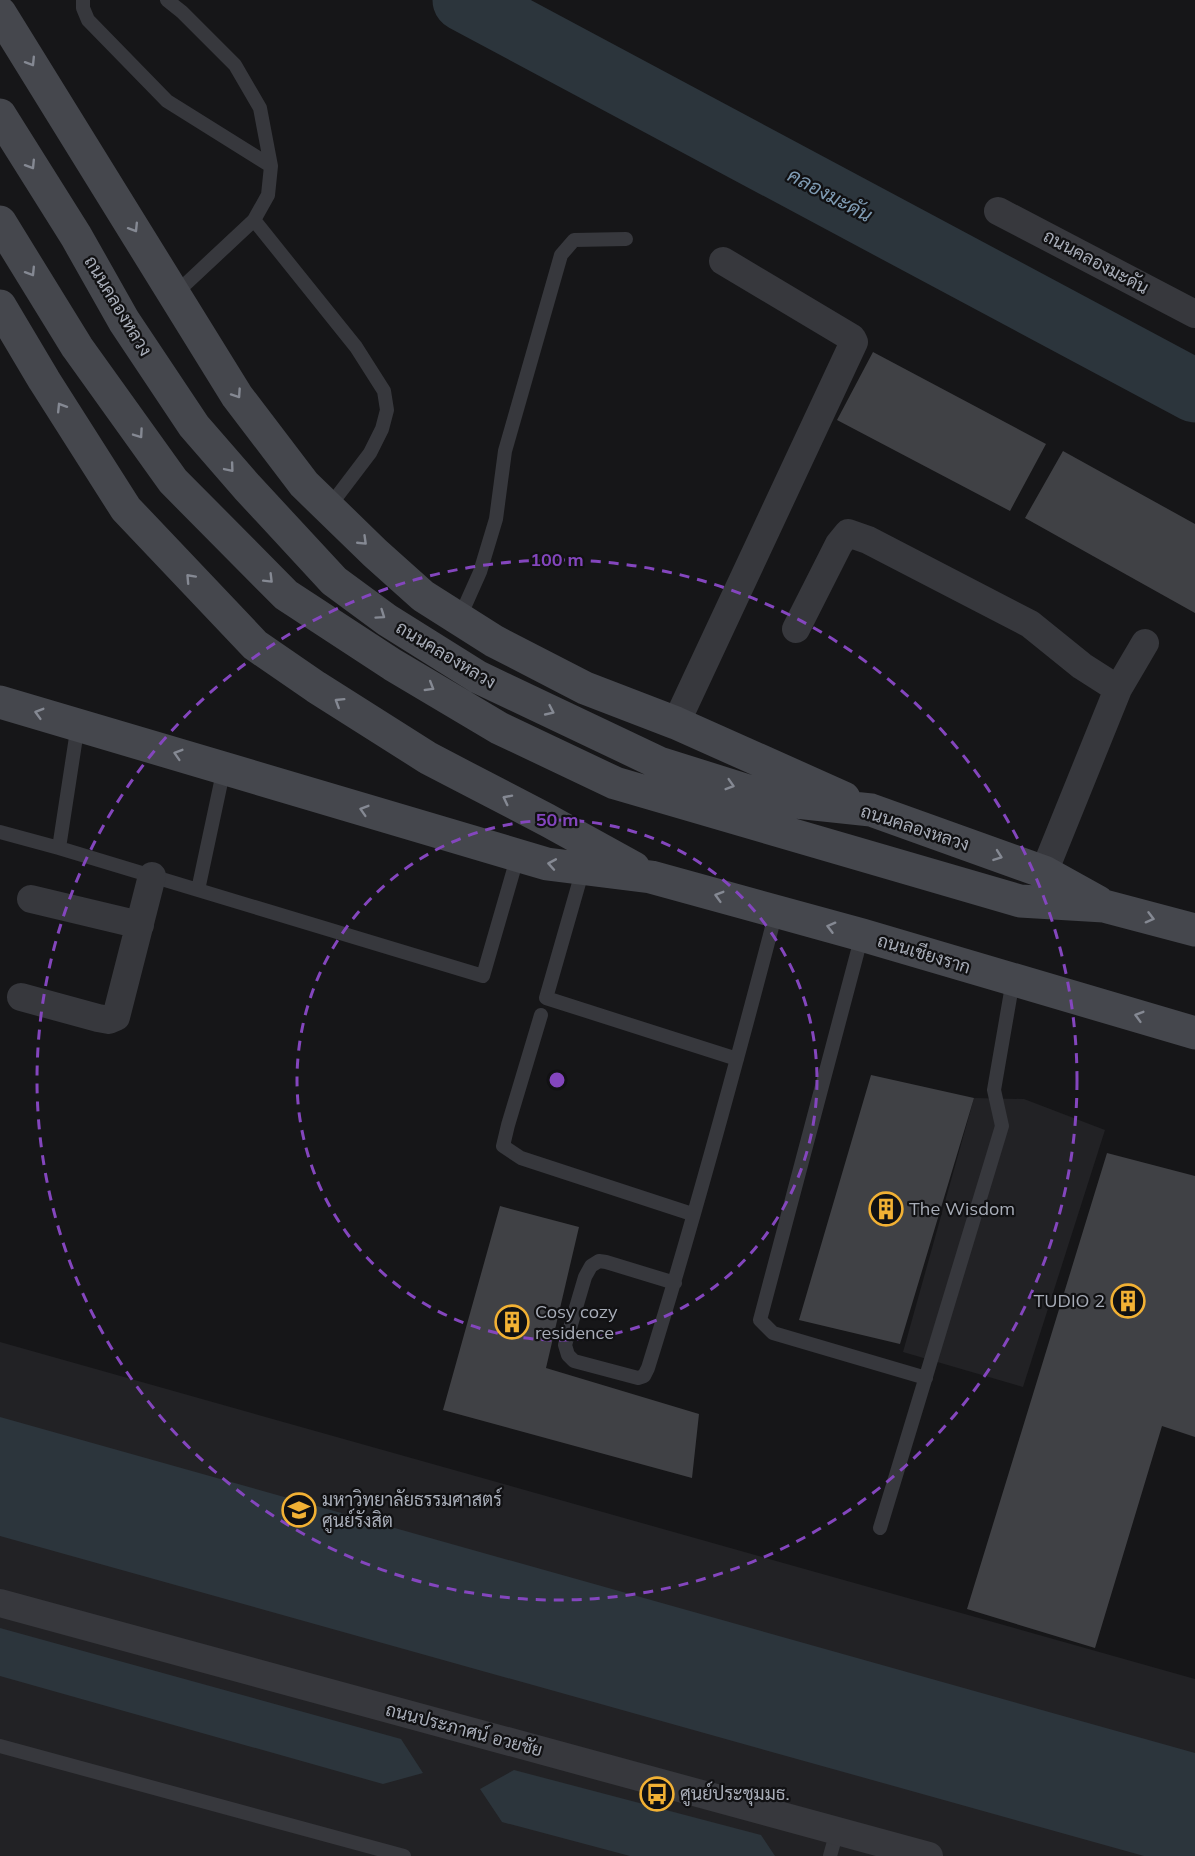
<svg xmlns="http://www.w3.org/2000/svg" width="1195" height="1856" viewBox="0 0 1195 1856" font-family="Mulish,Sarabun,sans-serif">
<rect width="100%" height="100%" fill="#161618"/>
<path fill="#222225" d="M974,1098L1024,1099L1105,1130L1023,1387L903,1352Z
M0,1342L1195,1679V1856H0Z"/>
<path fill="#2c353c" d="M0,1417L1195,1753V1856H1144L0,1536Z
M0,1628L401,1739L423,1773L383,1784L0,1676Z
M514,1770L761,1835L775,1856H630L502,1822L480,1789Z"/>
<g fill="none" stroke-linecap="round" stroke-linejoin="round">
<path stroke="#2c353c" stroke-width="63" d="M464,0L1195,391"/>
</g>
<path fill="#404145" d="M873,352L1046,444L1010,511L837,420Z
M1063,451L1195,524V613L1025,518Z
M871,1075L974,1098L900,1344L799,1320Z
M1107,1153L1195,1176V1437L1162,1426L1095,1648L967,1609Z
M500,1206L579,1227L546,1368L699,1414L692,1478L443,1410Z"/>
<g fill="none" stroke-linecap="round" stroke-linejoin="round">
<path stroke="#37383d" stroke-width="14" d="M83,0V8L88,20L167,101L271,166
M167,0L182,12L235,65L260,108L271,166L268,195L254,220L175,294
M254,220L356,347L384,391L387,410L382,429L370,453L329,507
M459,619L480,572L496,519L505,451L561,255L574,240L626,239
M0,832L59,848L483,976L518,855
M59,848L78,724
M583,869L546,998L737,1059
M198,890L224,768
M862,935L760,1320L773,1333L926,1378
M541,1015L508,1125L503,1146L521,1158L692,1214
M675,1283L606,1262L599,1261L591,1266L585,1277L565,1345L568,1355L574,1361L638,1378L644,1376L648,1368C695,1218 736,1065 776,912
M880,1528L1002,1126L994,1090L1013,980
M0,1746L404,1856
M830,1856L837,1831"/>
<path stroke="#37383d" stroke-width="28" d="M998,211L1195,314
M796,629L839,544L848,533L868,540L1030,624L1082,666L1118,689
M676,723L854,342L852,338L723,261
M1044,872L1118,689L1145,643
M31,899L140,925
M21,997L98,1018L109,1020L116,1017L152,876
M0,1603L929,1856"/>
<path stroke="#45474d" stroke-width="33" d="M0,13L237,396L304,484L375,553L423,596L494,641L585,688L676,723L844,798
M0,115L76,236L124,321L194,426L247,487L334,581L387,620L478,677L659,763L777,800L871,810L1044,872L1098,902
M0,222L77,347L173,481L286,595L393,665L499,728L615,783L1020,901L1104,906L1195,930
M0,306L44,380L126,509L255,645L316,687L428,758L547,820L634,868
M0,702L547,864L651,877L862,935L1195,1033"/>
</g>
<defs><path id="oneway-chevron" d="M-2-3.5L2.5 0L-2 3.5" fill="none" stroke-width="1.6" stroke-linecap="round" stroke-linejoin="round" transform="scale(1.5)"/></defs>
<g stroke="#858993">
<use href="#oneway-chevron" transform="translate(31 62) rotate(58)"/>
<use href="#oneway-chevron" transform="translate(31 165) rotate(58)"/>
<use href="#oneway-chevron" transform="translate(134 228) rotate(58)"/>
<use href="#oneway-chevron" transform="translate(31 272) rotate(58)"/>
<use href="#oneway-chevron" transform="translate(237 394) rotate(56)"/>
<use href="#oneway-chevron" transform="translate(61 407) rotate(-122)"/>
<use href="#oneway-chevron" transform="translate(139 434) rotate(55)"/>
<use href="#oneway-chevron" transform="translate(230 468) rotate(50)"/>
<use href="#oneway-chevron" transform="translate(363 541) rotate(44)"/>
<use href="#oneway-chevron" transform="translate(190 578) rotate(-133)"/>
<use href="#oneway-chevron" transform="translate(269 579) rotate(45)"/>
<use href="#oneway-chevron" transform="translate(381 615) rotate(35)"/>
<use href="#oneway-chevron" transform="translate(430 687) rotate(31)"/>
<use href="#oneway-chevron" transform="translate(339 702) rotate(-148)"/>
<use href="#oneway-chevron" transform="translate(550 711) rotate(25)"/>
<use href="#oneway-chevron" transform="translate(39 713) rotate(-164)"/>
<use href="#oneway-chevron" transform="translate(178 754) rotate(-163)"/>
<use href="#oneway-chevron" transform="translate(730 785) rotate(17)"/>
<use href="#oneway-chevron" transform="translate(507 799) rotate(-153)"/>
<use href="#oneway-chevron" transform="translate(364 810) rotate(-163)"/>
<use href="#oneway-chevron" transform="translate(998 856) rotate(20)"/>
<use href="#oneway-chevron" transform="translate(552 864) rotate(-170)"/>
<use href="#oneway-chevron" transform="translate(719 896) rotate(-164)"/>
<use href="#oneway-chevron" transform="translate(1150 918) rotate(15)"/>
<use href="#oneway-chevron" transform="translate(831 927) rotate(-165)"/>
<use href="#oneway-chevron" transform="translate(1139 1016) rotate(-164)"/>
</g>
<g fill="none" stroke="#8446be" stroke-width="3" stroke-dasharray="10 8">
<circle cx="557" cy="1080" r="260"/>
<circle cx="557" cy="1080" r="520"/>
</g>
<defs>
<symbol id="building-ring" viewBox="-11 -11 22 22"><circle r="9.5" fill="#111113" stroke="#f2b134" stroke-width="1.5"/><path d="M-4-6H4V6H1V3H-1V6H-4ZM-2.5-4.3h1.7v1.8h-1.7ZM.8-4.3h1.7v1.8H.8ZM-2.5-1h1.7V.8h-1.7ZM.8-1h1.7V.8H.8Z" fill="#f2b134"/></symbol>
<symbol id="university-ring" viewBox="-11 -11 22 22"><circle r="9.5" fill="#111113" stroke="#f2b134" stroke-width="1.5"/><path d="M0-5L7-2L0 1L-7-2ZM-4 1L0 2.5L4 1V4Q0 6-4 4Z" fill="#f2b134"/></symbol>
<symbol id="bus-ring" viewBox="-11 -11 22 22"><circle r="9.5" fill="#111113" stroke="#f2b134" stroke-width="1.5"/><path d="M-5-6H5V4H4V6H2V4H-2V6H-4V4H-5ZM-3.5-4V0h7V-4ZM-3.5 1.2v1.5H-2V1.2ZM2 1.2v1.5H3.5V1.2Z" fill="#f2b134"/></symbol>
</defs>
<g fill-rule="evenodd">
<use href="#building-ring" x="867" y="1190" width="38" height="38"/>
<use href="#building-ring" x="1109" y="1282" width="38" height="38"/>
<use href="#building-ring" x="493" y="1303" width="38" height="38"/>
<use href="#university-ring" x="280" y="1491" width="38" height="38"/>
<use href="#bus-ring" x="638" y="1775" width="38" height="38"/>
</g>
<g text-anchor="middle" stroke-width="4.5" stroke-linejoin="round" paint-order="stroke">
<g font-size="18" fill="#a8adb8" stroke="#111113">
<text transform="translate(1096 262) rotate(28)" y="6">ถนนคลองมะดัน</text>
<text transform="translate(118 306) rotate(59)" y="6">ถนนคลองหลวง</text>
<text transform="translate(446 655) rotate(31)" y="6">ถนนคลองหลวง</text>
<text transform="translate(915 828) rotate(18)" y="6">ถนนคลองหลวง</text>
<text transform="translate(924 954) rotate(17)" y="6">ถนนเชียงราก</text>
<text transform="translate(464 1730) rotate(15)" y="6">ถนนประภาศน์ อวยชัย</text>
</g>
<g font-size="18" fill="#a8adb8" stroke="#111113" text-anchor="start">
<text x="909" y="1215">The Wisdom</text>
<text x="1105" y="1307" text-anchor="end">TUDIO 2</text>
<text x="535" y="1318">Cosy cozy<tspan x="535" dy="21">residence</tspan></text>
<text x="322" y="1506">มหาวิทยาลัยธรรมศาสตร์<tspan x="322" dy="21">ศูนย์รังสิต</tspan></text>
<text x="680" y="1800">ศูนย์ประชุมมธ.</text>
</g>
<g font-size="20" font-style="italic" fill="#7f9bb3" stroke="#111113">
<text transform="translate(830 195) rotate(28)" y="7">คลองมะดัน</text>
</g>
</g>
<circle cx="557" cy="1080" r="9" fill="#8446be" stroke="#111113" stroke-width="3"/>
<g font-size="18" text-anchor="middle" font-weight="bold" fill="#8446be" stroke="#111113" stroke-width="4.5" stroke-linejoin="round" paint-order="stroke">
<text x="557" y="566">100 m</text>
<text x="557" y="826">50 m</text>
</g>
</svg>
